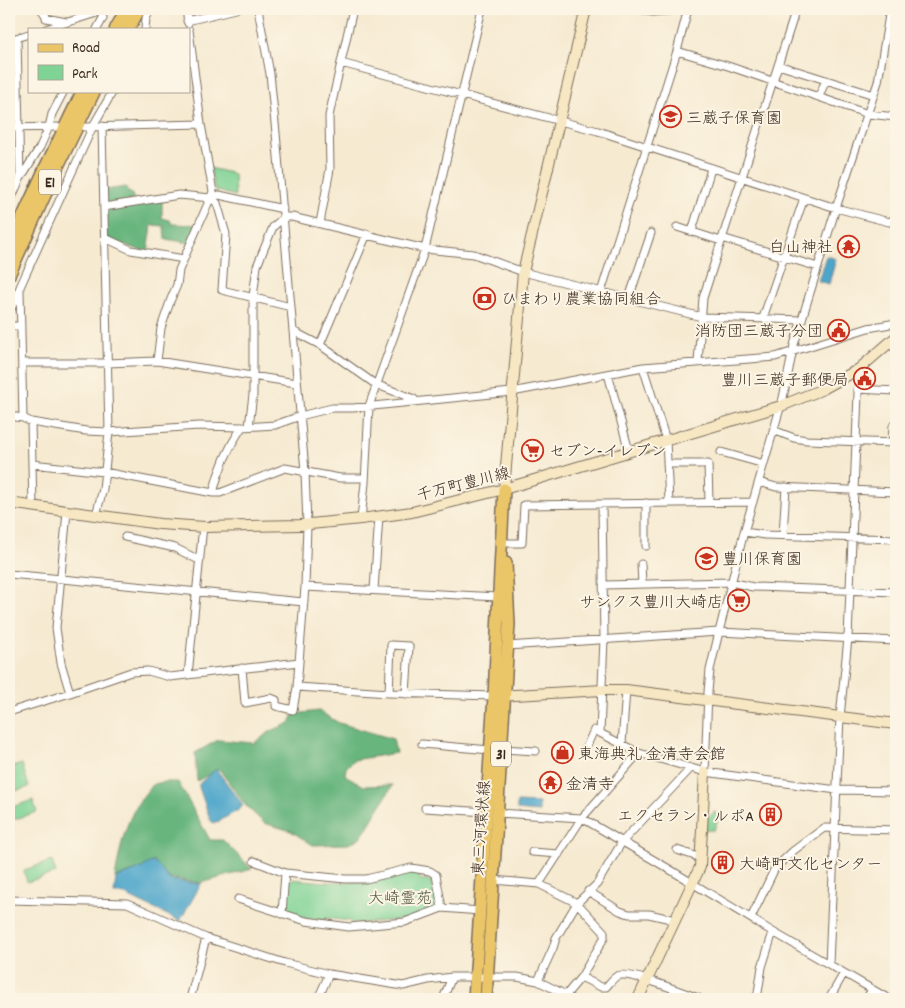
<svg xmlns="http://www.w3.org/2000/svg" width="905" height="1008" viewBox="0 0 905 1008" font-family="Dekko,'Klee One',sans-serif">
<rect width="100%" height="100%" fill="#fcf5e5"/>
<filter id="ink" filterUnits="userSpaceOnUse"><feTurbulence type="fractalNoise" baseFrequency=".02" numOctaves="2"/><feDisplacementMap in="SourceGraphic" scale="10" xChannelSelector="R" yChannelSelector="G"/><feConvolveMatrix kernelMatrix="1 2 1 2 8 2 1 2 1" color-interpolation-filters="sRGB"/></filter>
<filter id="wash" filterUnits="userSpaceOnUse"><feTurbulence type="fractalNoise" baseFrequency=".0096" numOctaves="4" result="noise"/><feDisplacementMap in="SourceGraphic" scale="20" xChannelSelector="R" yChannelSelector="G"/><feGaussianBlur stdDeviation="1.12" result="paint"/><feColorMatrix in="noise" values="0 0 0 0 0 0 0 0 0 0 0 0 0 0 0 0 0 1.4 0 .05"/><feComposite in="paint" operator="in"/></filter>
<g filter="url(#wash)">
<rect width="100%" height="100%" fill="#f6ead1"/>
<path fill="#7fd395" stroke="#5d7e5a" d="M210,168L234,174L235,196L215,190Z
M22,764L29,787L9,793V768Z
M33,800L37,812L9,821V808Z
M714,812L720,814L714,830H706L707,819Z
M52,861L56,873L27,882L24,870Z
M420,872V880L431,881L432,888H436L439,906L407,919L353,924L350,921L326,918L324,920C310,920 296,918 286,908L288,882L292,879L325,882H364Z"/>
<path fill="#67b57e" stroke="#51704e" d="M126,187L127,191L132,194L134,200L105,205V190Z
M162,199V218L170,220L172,224L197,225L190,243L165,239L164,226L152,225L148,253L106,238V208Z
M319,711L339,723L393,739L396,753L354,760L346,768L345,775L364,786L393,785L362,836L349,844L313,845L291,831L264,823L246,806L219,769L197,781L195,753L218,740L254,743L271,731L290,723L294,714Z
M178,782L210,840H223L252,869L201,883L168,878L154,861L140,869L115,878C120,849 125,819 144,795C146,793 149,788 151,786C158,781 170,782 178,782Z"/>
<path fill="#4da6ca" stroke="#446874" d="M826,256L836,259L829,284L818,281Z
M216,769L243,805L240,809L216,823L212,822L210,819L199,787V784Z
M517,802L539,803V812L517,810Z
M151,862C160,863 163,875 171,880L201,884L180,921L123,894H114L116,878L140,869Z"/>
</g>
<g filter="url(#ink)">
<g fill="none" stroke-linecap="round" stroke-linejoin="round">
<defs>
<path id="street" d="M41,9L46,16V18L66,22
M186,9L188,23
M258,9L270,74L276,133L305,471L307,525L305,587L297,687L389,693L494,696
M631,9L653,12L691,9
M187,21L236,9
M46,29L109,9
M97,29L103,18L100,9
M145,29L146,18L151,9
M17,38L20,179
M9,40L29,34
M677,51L728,66L868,114L896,117
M341,63L598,131L836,208L889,222L896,218
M778,65L874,95
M819,96L826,80
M85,127L201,124
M9,128L57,127
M211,198L217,203L226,234L222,290L291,307
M9,204L20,179L40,147L49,127L52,114L64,91
M104,207L179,195L211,198L219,195L283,209
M9,222L10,223
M320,223L330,169L329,116L353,9
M677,227L721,241
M692,231L711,169
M105,238L131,250L184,259
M722,238L818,267
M20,290L23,418
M601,292L677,51L688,9
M629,298L651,233
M9,314L20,287L93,126L113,91
M763,318L804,198
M9,326H21
M293,331L320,345L375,384L414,399
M890,343L896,350
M320,345L367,234
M157,361L161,328L171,299L177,285L179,270L213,192L201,124L189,30
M698,362L703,298L793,19L794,9
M22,363H107L157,361L296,383
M643,367L666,440L669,502
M608,374L629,451
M857,389L896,391
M9,416L23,418L31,422L86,431L109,432L199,426L242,427L275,425L300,416L332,408H353L512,392L643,367L775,357L868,328L896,323
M31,422L33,507
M249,426L253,395V297L257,266L273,227L284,217H292L425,249L474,254L523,272L702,317L802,320
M773,430L794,438L807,440L896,443
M892,443L893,426
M721,452L764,464
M32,464L104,472L213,493H220L285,468L340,478H365
M667,464H708L709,502
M759,482L776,487L896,492
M213,493C219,468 228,448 242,427
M646,503V546
M67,512L56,628L61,663L70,693
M96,515L103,489L109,432L102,126
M361,519L365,483L369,406L425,249L482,9
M744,532L765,535L896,539
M783,535L786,487
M125,537L175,548L199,560
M504,543H522L524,505L753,502
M641,564L642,584
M9,574L304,602
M604,585L731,582L753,587L896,592
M305,587L498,597
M374,590L379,516
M507,646L719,632L896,641
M242,668L245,703L271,698L276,700V706L293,710L297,687
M188,675L203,526
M389,693L391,645L409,646L406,694
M9,712L70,693L131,672L148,671L170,677L299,662
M600,733L604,639L602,504
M422,744L490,750
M622,744L626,690
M501,749L536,751
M584,752L594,730L639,753L705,772L837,790L896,791
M705,772L708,692L710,670L719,632L744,532L783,398L794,345L836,208L878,82L890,9
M425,808L486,812
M497,813L582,818L669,869L773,932L889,999
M677,850L701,858
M532,852L559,854
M254,861L285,873L345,879H366L411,868L430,871L436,875L442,908
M493,880L539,884L577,903L604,932V938L581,977
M539,884L582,818L639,753
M588,891L620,911L629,914H649L675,920
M238,899L306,921L349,927L405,922L442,908L480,911
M9,900L127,903L206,938L285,963L329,974L403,986L428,980L452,977H517L538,981L566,995L571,999
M282,914L285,873
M751,918L775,868L793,851L824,828L896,830
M829,964L840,717L848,638L859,369
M538,981L553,948L556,938L577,903L597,884L622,842L691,768
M566,995L581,977L601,987H606C609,984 613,978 617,976C630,970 686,994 701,999
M190,999L206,938
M318,999L329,974
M443,999L452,977
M757,999L762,967L773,932
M829,999L844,973
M866,999L872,990"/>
<path id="secondary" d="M504,489L523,272L586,9
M9,503L160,524L205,527L300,525L361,519L412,512L504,489L781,406L823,389L859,369L896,337
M497,696L603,690H626L896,724
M638,999L700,867L705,772"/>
<path id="primary" d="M474,999L494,696L504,489
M486,999L509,624L506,563"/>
<path id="highway" d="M116,29L127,9
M128,29L139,9
M9,248L48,163L83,91
M9,274L57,167L94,91"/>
</defs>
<use href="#street" stroke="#7c6d5d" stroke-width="9"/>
<use href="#secondary" stroke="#7c6d5d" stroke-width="12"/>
<use href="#primary" stroke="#7c6d5d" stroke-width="14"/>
<use href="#highway" stroke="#7c6d5d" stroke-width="15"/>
<use href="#street" stroke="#fff" stroke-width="7"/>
<use href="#secondary" stroke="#f7e8c3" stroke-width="10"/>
<use href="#primary" stroke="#ebc669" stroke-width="11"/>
<use href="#highway" stroke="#ebc669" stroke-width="12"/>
</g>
</g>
<defs>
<symbol id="school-ring" viewBox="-11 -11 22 22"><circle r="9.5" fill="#fcf5e5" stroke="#c8321e" stroke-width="1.5"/><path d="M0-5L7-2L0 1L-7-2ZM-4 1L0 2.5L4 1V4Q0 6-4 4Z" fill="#c8321e"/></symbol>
<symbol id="temple-ring" viewBox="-11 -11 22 22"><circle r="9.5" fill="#fcf5e5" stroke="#c8321e" stroke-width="1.5"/><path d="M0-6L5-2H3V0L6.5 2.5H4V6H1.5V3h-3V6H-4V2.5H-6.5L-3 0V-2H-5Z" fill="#c8321e"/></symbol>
<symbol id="bank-ring" viewBox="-11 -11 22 22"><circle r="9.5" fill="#fcf5e5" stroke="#c8321e" stroke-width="1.5"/><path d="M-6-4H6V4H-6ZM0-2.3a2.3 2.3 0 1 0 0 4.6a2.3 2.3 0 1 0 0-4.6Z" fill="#c8321e"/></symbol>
<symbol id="civic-ring" viewBox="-11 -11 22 22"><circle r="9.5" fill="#fcf5e5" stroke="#c8321e" stroke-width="1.5"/><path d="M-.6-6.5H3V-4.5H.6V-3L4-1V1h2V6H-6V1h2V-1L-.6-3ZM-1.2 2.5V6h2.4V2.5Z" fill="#c8321e"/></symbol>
<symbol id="supermarket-ring" viewBox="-11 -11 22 22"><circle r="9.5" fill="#fcf5e5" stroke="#c8321e" stroke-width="1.5"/><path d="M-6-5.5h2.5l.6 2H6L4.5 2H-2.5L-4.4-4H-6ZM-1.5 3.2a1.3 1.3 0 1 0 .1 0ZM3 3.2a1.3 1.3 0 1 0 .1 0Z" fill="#c8321e"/></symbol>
<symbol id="shop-ring" viewBox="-11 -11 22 22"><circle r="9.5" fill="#fcf5e5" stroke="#c8321e" stroke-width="1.5"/><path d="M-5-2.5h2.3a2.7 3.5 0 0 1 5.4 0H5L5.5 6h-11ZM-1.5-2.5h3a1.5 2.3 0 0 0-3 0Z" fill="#c8321e"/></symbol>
<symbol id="building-ring" viewBox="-11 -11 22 22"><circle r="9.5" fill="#fcf5e5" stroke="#c8321e" stroke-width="1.5"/><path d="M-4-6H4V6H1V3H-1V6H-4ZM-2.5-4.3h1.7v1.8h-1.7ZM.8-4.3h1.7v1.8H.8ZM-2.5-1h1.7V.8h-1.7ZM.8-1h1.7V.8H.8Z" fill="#c8321e"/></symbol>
</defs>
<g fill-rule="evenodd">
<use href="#school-ring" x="658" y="104" width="25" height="25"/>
<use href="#temple-ring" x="836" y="234" width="25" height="25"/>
<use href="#bank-ring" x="472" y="286" width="25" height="25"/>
<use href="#civic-ring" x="826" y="318" width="25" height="25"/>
<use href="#civic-ring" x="852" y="366" width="25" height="25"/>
<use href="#supermarket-ring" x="520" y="438" width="25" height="25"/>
<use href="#school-ring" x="694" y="546" width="25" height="25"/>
<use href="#supermarket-ring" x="726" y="588" width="25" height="25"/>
<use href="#shop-ring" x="550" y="740" width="25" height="25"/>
<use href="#temple-ring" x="538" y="770" width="25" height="25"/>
<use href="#building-ring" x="758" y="802" width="25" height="25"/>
<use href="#building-ring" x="710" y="850" width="25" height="25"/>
</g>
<g text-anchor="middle" stroke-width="4" stroke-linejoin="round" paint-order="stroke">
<g fill="#fcf5e5" stroke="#75675a" stroke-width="1">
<rect x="39" y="169.5" width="22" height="25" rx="4"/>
<rect x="491" y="741.5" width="20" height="25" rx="4"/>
</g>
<g font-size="15" font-weight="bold" fill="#3b2a1e">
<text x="50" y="187">E1</text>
<text x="501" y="759">31</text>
</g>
<g font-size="16" fill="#3b2a1e" stroke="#fcf5e5" text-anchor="start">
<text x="686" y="123">三蔵子保育園</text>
<text x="833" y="252" text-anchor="end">白山神社</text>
<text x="501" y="304">ひまわり農業協同組合</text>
<text x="823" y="336" text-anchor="end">消防団三蔵子分団</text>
<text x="849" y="385" text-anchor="end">豊川三蔵子郵便局</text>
<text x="549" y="456">セブン-イレブン</text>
<text x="722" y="564">豊川保育園</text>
<text x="723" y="607" text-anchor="end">サンクス豊川大崎店</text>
<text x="578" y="759">東海典礼 金清寺会館</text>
<text x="566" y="789">金清寺</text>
<text x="754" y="821" text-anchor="end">エクセラン・ルポA</text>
<text x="739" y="869">大崎町文化センター</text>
</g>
<g font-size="16" fill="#3b2a1e" stroke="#fcf5e5">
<text transform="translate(463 483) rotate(-14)" y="6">千万町豊川線</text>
<text transform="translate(480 828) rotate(-86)" y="6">東三河環状線</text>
</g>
<g font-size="16" fill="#4c543c" stroke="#fcf5e5">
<text x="400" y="903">大崎霊苑</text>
</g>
</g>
<rect width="905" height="1008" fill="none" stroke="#fcf5e5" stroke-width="30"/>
<rect x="28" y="28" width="162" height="65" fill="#fcf5e5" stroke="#afa495"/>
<rect x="38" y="44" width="25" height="8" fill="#ebc669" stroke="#afa495"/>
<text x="72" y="52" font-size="15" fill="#3b2a1e">Road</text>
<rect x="38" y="65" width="25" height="15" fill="#7fd395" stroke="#afa495"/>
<text x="72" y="78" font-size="15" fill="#3b2a1e">Park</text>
</svg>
